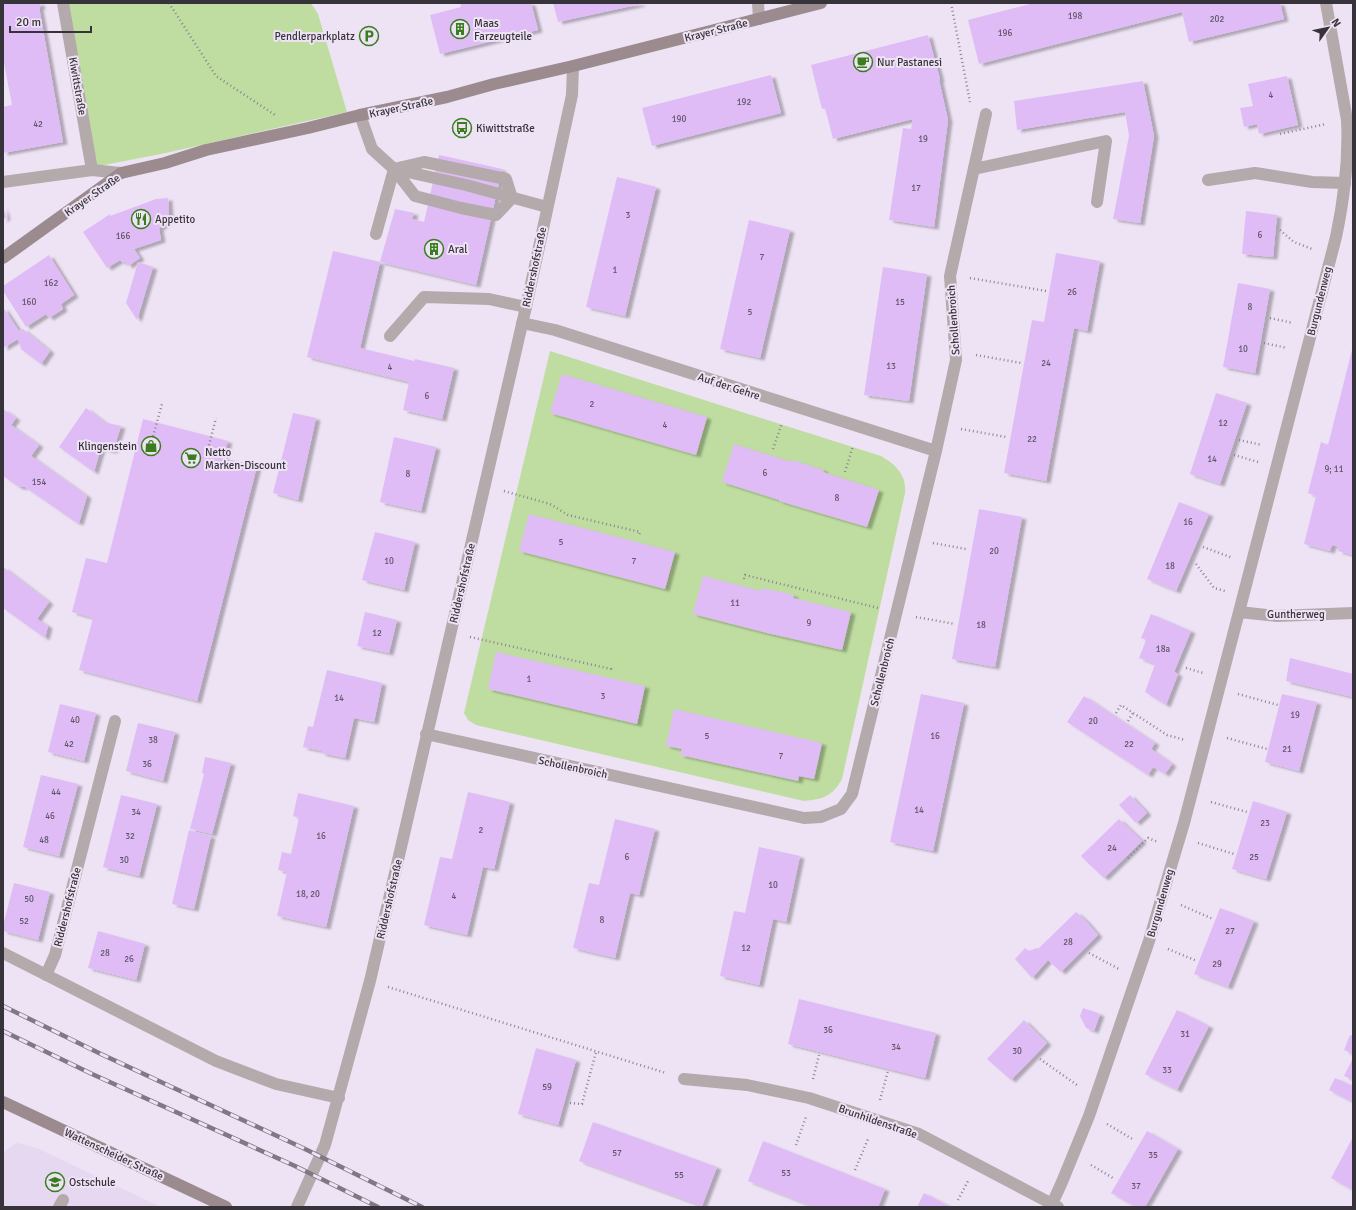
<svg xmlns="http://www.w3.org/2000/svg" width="1356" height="1210" viewBox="0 0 1356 1210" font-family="Signika,sans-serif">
<defs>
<filter id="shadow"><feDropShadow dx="4.5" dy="2.5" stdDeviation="1" flood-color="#0004"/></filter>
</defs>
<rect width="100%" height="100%" fill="#eee3f5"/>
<path fill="#e7d8f1" d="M17,1143L37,1148L161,1207H3V1157L6,1150Z"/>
<path fill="#bfdda1" d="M66,3H311L318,14L347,112L166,153L94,167Z
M550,351L881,456C895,464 907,475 905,493L842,779C832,797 823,799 804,801L476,725L468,720L464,713Z"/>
<path fill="#dfbcf5" filter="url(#shadow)" d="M3,3H40L41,7H39L63,142L3,153V107L12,105L3,58Z
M460,3H531L538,30L440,54L430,15L461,7Z
M553,3H640L641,4L558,22Z
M1034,3H1280L1284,19L1189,42L1182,12L979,64L968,20Z
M928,35L940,79L939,80L948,120L934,227L889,220L903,128L911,129L913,119L833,139L825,108L822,109L811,65Z
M771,75L781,113L652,146L642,108Z
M1287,76L1298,125L1259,134L1257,124L1244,127L1240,108L1253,106L1248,84Z
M1143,81L1154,136L1140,223L1113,219L1129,136L1125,112L1017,130L1014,101Z
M439,155L502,169L476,285L380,262L395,209L414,213L412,219L424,222Z
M617,177L656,187L625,316L586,307Z
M168,198L169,215L166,223L159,228L161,240L134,249L140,258L128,266L125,261L123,263L120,260L107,268L83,232L110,214V216L156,199Z
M3,206L6,217L3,220Z
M1246,211L1277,215L1273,257L1242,254Z
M749,220L790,230L760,358L720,349Z
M333,251L380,262L360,348L414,361L415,359L454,368L442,419L403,410L409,382L307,357Z
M1056,253L1100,261L1087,331L1074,328L1046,481L1004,473L1032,320L1044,322Z
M49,255L74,295L61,304L63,309L49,318L46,314L26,327L3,291V286Z
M138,262L153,267L137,320L126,303Z
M883,267L927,274L909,401L864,395Z
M1238,283L1270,289L1255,373L1223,367Z
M3,307L19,331L23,329L50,351L41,364L21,349L18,339L3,348Z
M1352,350H1353V555L1338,551L1339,547L1332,545L1330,551L1304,544L1316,496L1308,493L1321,442L1328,445Z
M562,374L707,417L696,455L550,413Z
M1216,393L1247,403L1220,484L1190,474Z
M86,408L108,425V423L121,426L113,451L101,448L94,472L59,447Z
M3,409L16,418L11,425L39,445L31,456L87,496L79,523L74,521L25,487H19L3,476Z
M293,413L316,418L298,500L273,493Z
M143,419L228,441L223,458L257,466L197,701L79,670L93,618L72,612L86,558L107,563Z
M394,437L436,447L421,511L380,502Z
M734,444L791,462L792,460L824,470L823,472L879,490L867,527L779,501V500L722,482Z
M1179,502L1209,514L1176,591L1147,579Z
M979,509L1022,517L995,667L952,659Z
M529,514L675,552L665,589L519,551Z
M375,532L415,542L404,590L362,580Z
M3,567L49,602L37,619L48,626L45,638L3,608Z
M703,576L761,591L762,588L794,595L793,598L851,612L842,650L767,633L693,614Z
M365,612L397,620L389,653L357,646Z
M1151,614L1191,631L1174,672L1178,674L1166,705L1145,692L1155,664L1139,658L1146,640L1141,638Z
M496,652L645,686L637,724L488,689Z
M1290,658L1353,674V697L1286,681Z
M327,670L382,683L374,722L354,718L345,758L321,753L322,751L303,747L308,726L313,727Z
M921,694L964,703L933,851L890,842Z
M1282,694L1317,702L1299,771L1265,762Z
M1084,696L1155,743L1151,749L1172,764L1165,774L1153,767L1148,775L1067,722Z
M60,704L96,713L84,761L48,752Z
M674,709L822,743L814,779L799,776L798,781L680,755L682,749L666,746Z
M138,723L175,732L163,781L126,771Z
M205,757L231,763L212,834L190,829L204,774L202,773Z
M41,775L78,784L59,856L23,847Z
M468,792L510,802L494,869L483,867L467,935L424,925L440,857L452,859Z
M298,793L354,806L326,927L277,916L287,872L278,870L282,852L291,854L299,818L293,816Z
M121,795L157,804L139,876L103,867Z
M1130,795L1147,813L1136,823L1119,805Z
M1253,801L1287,812L1266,879L1232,869Z
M615,819L655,829L639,895L630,893L615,958L573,948L589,883L599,885Z
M1119,819L1142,841L1104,878L1090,865L1081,856Z
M189,830L211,836L194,909L172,904Z
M759,847L800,856L786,922L773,919L759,985L720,976L734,911L745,913Z
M14,883L50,892L38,940L3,931V926Z
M1220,908L1254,921L1228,987L1194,974Z
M1076,912L1085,920L1098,935L1061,972L1048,960L1032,978L1015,959L1025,948L1029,951L1037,948L1038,949Z
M98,931L145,944L136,980L88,968Z
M799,999L936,1033L925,1078L788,1044Z
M1083,1008L1100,1014L1094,1031L1086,1028L1080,1016Z
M1177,1010L1209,1026L1177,1090L1145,1074Z
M1024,1020L1047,1043L1011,1080L987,1059Z
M1350,1035L1353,1036V1054L1344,1050Z
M536,1048L576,1060L558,1125L518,1114Z
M1353,1058V1080L1344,1076Z
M1335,1078L1353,1086V1097L1351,1101L1329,1090Z
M593,1122L717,1167L702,1206L579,1161Z
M1147,1131L1178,1149L1145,1207H1136L1111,1193Z
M1353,1137V1190L1331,1178Z
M763,1141L885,1189L878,1207H814L748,1181Z
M924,1193L951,1207H917Z"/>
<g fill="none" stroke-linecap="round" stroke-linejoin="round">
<path stroke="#8b8490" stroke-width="2.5" stroke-dasharray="1 3" stroke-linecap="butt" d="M169,3L216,76L275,115
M951,3L970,102
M1280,134L1326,124
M1280,230L1294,242L1312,249
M970,278L1046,291
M1270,318L1293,323
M1264,343L1287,348
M976,355L1021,363
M961,429L1006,437
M152,440L162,404
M1239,440L1262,445
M773,449L782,423
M207,453L216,418
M1234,455L1258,462
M845,472L853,446
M504,491L550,504L568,515L640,532L639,535
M933,543L966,549
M1203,547L1233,558
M1196,564L1214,588L1225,591
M744,579L745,575L878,608
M916,617L955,624
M470,637L611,669L610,671
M1186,668L1203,673
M1238,694L1278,705
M1116,713L1121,705L1167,735L1185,740
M1128,721L1133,713
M1227,738L1267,749
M1211,802L1247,812
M1198,843L1234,854
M1128,858L1148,838L1158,842
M1181,905L1213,919
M1168,949L1197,961
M1089,953L1119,969
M388,987L666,1073
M1040,1059L1077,1085
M813,1079L819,1055
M880,1100L888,1071
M570,1103L582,1104L596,1052
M1107,1124L1134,1140
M796,1145L806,1117
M1091,1165L1113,1178
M855,1170L868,1139
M958,1200L968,1181"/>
<path stroke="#b4aaab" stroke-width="12" d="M758,3L759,19
M360,115L372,149L394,169L466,185L547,207
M424,162L506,179L512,198L496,215L461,208L415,196L394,169Z
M974,169L1106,141L1097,202
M1208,180L1255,173L1312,182L1345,183
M376,234L394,169
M390,336L424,297L489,299L526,307
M59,1207L63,1200"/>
<path stroke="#b4aaab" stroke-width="12" d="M63,3L92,170
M3,182L92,170L121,173
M522,323L555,330L936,451
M1239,612L1277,616L1353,613
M426,734L804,818L821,817L841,809L852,794L936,451L956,360L950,276L986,114
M3,953L216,1061L276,1084L339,1098
M46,975L55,955L115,721
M684,1079L747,1085L809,1098L919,1134L1058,1207
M1052,1204L1062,1182L1089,1116L1149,941L1161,900L1184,823L1239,612L1336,237C1344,199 1349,160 1347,120L1326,3
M297,1207L325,1145L370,981L526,307L572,95L573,66"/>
<path stroke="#9b8b8e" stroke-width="12" d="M3,258L121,173L165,163L206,150L308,128L360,115L447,97L494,84L573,66L821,3
M3,1102L226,1207"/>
<defs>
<path id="rail" d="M3,1006L103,1055L303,1148L422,1207
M3,1031L92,1074L295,1166L378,1207"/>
</defs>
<use href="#rail" stroke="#7f7984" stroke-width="4.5"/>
<use href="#rail" stroke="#eee3f5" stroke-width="3" stroke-dasharray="9" stroke-linecap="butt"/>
</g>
<defs>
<symbol id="building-ring" viewBox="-11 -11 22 22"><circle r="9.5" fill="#eee3f5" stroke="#397d1f" stroke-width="1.5"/><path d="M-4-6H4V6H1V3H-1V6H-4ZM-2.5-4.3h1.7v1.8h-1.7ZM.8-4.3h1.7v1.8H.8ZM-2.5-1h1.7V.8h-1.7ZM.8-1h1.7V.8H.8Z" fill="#397d1f"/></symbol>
<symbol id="parking-ring" viewBox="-11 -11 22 22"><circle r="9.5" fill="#eee3f5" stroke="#397d1f" stroke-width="1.5"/><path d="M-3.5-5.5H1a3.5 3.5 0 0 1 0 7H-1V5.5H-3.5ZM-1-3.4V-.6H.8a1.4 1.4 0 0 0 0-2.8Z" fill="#397d1f"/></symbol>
<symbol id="cafe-ring" viewBox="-11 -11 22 22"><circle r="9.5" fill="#eee3f5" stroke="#397d1f" stroke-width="1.5"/><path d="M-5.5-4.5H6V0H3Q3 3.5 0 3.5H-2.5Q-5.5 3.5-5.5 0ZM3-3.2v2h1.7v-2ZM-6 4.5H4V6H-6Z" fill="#397d1f"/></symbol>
<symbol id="bus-ring" viewBox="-11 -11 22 22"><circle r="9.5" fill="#eee3f5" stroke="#397d1f" stroke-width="1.5"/><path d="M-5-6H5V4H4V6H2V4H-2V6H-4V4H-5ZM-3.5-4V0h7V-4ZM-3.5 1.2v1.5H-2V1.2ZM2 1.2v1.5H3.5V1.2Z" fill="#397d1f"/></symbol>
<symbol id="restaurant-ring" viewBox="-11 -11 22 22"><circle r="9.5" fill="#eee3f5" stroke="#397d1f" stroke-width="1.5"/><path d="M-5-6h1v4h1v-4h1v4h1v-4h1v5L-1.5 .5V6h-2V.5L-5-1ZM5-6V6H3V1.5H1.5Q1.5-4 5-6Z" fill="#397d1f"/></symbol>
<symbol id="shop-ring" viewBox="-11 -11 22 22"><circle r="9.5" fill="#eee3f5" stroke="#397d1f" stroke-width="1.5"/><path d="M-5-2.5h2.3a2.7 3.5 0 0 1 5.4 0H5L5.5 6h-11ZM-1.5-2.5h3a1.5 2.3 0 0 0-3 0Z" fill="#397d1f"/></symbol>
<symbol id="supermarket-ring" viewBox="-11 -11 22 22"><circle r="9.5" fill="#eee3f5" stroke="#397d1f" stroke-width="1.5"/><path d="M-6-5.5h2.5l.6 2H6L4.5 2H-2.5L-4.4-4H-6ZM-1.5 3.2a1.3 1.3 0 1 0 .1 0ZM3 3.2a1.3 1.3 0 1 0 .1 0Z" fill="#397d1f"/></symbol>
<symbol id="school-ring" viewBox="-11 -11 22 22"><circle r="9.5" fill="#eee3f5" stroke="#397d1f" stroke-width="1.5"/><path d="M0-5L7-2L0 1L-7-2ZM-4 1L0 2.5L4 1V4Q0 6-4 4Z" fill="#397d1f"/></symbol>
</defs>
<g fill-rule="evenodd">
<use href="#building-ring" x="449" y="18" width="22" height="22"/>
<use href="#parking-ring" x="358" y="25" width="22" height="22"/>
<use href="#cafe-ring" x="852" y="51" width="22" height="22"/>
<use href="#bus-ring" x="451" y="117" width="22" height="22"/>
<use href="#restaurant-ring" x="130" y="208" width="22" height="22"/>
<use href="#building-ring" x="423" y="238" width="22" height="22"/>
<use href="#shop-ring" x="140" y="435" width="22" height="22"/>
<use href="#supermarket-ring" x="180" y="447" width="22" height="22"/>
<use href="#school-ring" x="44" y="1171" width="22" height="22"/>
</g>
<g text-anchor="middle" stroke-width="4" stroke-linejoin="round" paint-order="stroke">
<g font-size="9" fill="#615569">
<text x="1075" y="19">198</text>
<text x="1217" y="22">202</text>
<text x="1005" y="36">196</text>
<text x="1271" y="98">4</text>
<text x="744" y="105">192</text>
<text x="679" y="122">190</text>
<text x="38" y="127">42</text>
<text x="923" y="142">19</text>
<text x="916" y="191">17</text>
<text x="628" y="218">3</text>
<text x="1260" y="238">6</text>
<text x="123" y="239">166</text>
<text x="762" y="260">7</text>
<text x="615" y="273">1</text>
<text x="51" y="286">162</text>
<text x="1072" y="295">26</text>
<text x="29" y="305">160</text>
<text x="900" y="305">15</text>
<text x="1250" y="310">8</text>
<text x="750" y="315">5</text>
<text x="1243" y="352">10</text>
<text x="1046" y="366">24</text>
<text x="891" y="369">13</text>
<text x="390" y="370">4</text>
<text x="427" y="399">6</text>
<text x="592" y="407">2</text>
<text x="1223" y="426">12</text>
<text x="665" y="428">4</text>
<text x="1032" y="442">22</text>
<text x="1212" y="462">14</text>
<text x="1334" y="472">9; 11</text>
<text x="765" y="476">6</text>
<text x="408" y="477">8</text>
<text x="39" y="485">154</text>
<text x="837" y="501">8</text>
<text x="1188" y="525">16</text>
<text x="561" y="545">5</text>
<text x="994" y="554">20</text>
<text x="389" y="564">10</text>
<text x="634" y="564">7</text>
<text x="1170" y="569">18</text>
<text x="735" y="606">11</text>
<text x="809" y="626">9</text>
<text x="981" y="628">18</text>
<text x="377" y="636">12</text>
<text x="1163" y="652">18a</text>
<text x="529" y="682">1</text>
<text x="603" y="699">3</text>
<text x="339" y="701">14</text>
<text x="1295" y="718">19</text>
<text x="75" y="723">40</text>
<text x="1093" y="724">20</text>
<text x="707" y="739">5</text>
<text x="935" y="739">16</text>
<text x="153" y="743">38</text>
<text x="69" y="747">42</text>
<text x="1129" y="747">22</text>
<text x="1287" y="752">21</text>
<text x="781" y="759">7</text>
<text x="147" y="767">36</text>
<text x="56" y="795">44</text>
<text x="919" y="813">14</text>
<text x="136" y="815">34</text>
<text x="50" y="819">46</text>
<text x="1265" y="826">23</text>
<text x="481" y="833">2</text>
<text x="130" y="839">32</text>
<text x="321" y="839">16</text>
<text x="44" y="843">48</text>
<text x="1112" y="851">24</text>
<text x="627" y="860">6</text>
<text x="1254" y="860">25</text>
<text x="124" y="863">30</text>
<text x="773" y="888">10</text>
<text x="308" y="897">18, 20</text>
<text x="454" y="899">4</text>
<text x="29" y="902">50</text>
<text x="602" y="923">8</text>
<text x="24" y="924">52</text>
<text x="1230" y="934">27</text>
<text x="1068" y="945">28</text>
<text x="746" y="951">12</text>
<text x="105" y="956">28</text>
<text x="129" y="962">26</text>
<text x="1217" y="967">29</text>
<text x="828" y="1033">36</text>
<text x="1185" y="1037">31</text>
<text x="896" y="1050">34</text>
<text x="1017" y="1054">30</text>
<text x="1167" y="1073">33</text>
<text x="547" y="1090">59</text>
<text x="617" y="1156">57</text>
<text x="1153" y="1158">35</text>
<text x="786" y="1176">53</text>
<text x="679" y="1178">55</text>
<text x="1136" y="1189">37</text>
</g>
<g font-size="11" fill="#37333a" stroke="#eee3f5" text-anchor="start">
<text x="474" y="27">Maas<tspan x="474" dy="13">Farzeugteile</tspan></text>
<text x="355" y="40" text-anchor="end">Pendlerparkplatz</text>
<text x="877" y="66">Nur Pastanesi</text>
<text x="476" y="132">Kiwittstraße</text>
<text x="155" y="223">Appetito</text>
<text x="448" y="253">Aral</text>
<text x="137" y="450" text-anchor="end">Klingenstein</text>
<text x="205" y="456">Netto<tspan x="205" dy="13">Marken-Discount</tspan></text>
<text x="69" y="1186">Ostschule</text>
</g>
<g font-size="11" fill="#37333a" stroke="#eee3f5">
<text transform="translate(716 30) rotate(-14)" y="4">Krayer Straße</text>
<text transform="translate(78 86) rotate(80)" y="4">Kiwittstraße</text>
<text transform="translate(401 107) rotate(-12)" y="4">Krayer Straße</text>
<text transform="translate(92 195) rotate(-35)" y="4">Krayer Straße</text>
<text transform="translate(534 267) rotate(-78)" y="4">Riddershofstraße</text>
<text transform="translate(1319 301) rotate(-76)" y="4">Burgundenweg</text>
<text transform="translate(953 320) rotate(-94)" y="4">Schollenbroich</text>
<text transform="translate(729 386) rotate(18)" y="4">Auf der Gehre</text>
<text transform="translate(462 583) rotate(-77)" y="4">Riddershofstraße</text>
<text x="1296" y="618">Guntherweg</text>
<text transform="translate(882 672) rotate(-76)" y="4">Schollenbroich</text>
<text transform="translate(573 767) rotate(12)" y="4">Schollenbroich</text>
<text transform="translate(389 899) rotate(-77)" y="4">Riddershofstraße</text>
<text transform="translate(1160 903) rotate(-74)" y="4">Burgundenweg</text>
<text transform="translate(67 907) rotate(-76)" y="4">Riddershofstraße</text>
<text transform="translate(878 1121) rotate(19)" y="4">Brunhildenstraße</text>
<text transform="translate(114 1154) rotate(25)" y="4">Wattenscheider Straße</text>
</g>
</g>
<rect width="1356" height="1210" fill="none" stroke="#37333a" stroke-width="8"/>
<g transform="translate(1328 28) rotate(57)" stroke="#eee3f5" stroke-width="3" paint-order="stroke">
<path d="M0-3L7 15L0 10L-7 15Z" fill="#37333a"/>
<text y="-6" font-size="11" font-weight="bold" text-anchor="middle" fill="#37333a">N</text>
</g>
<path d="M10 26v6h81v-6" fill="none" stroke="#37333a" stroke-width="2"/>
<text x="16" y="26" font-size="12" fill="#37333a" stroke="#eee3f5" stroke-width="3" paint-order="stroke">20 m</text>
</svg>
